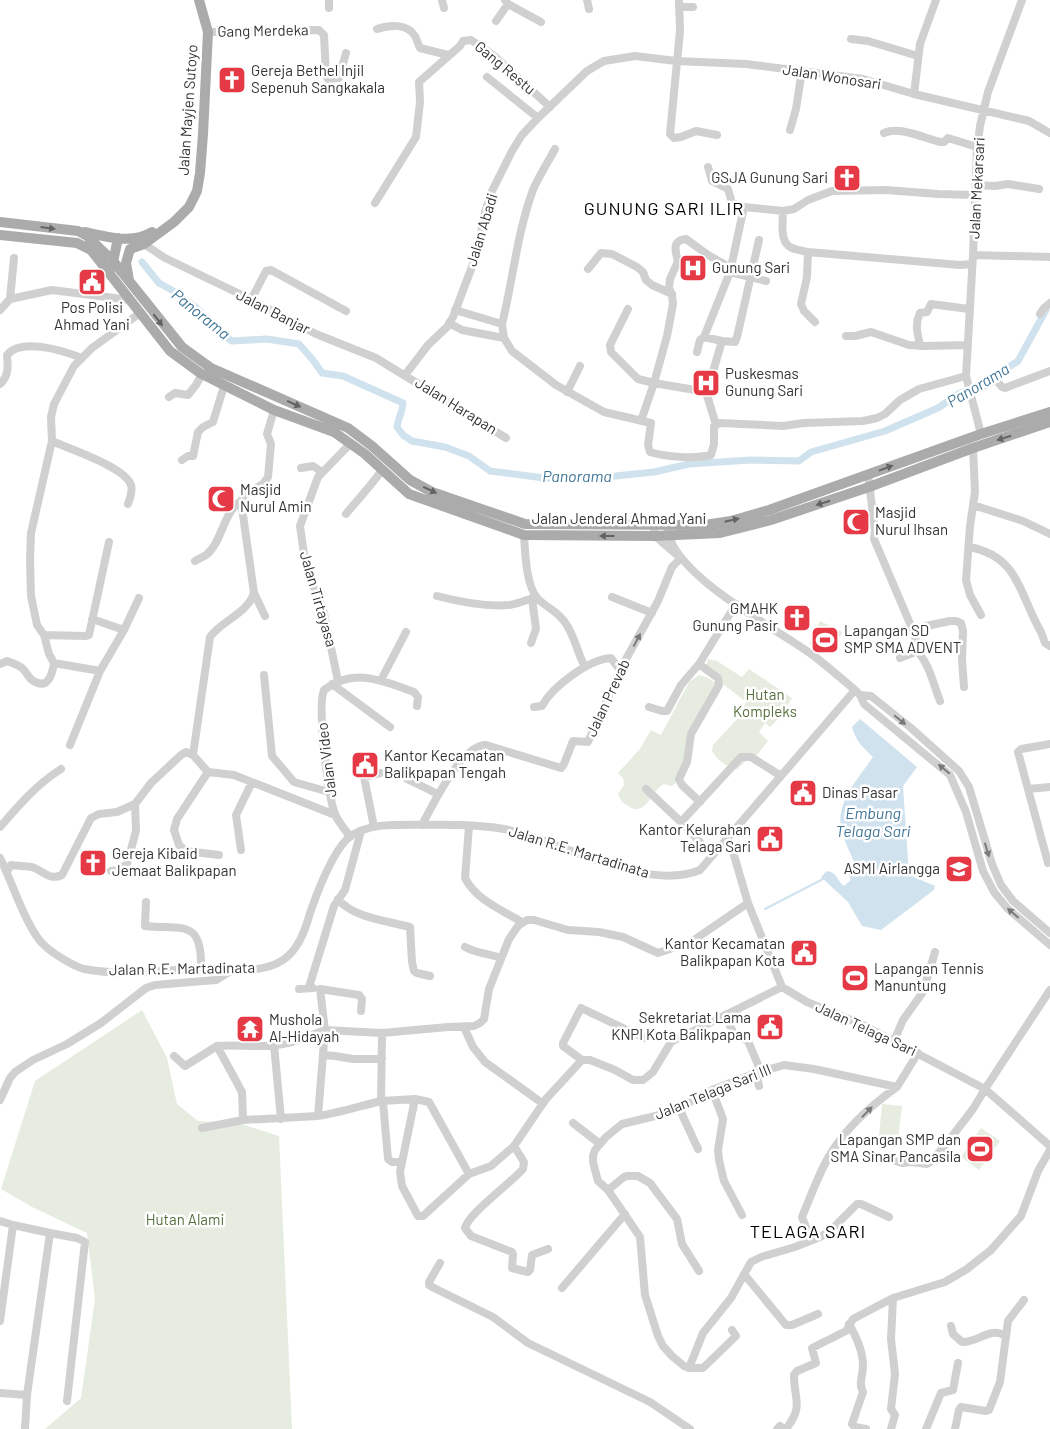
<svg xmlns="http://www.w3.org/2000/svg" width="1050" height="1429" viewBox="0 0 1050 1429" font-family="Barlow,sans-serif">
<rect width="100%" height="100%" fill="#fff"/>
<path fill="#e6ecdf" d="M820,621L842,632L830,655L809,644Z
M708,659L717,661L742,677L749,669L792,698L782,715L770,727L765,723L759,732L768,741L754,759H748L737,769C725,766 719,762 712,751L713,745L740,716L746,702L705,670Z
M699,675L708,678L720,686L696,731L678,782L671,786L664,784C652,790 646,815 632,808C624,804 621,802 618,794L624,785L623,778L618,773L640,749L651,730L661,735L689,682Z
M142,1010L167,1058L177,1104L198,1121L238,1123L279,1136L292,1429H45L81,1398L95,1299L87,1233L34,1208L1,1189L35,1081Z
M882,1104L902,1106L898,1139L879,1136Z
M981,1128L1000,1141L979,1170L961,1157Z"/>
<path fill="#cfe2ee" d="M860,719L917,767L903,786L909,875L935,886L934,890L881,930L862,926L848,902L821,877L827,871C837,872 837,881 844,886L851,880L848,874L849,869L855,865C851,853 843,840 841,827C836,802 860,776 873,757C863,747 856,742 852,727Z"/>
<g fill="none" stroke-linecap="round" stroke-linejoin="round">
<path stroke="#cfe2ee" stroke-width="2" d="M765,909L823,879"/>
<path stroke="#cfe2ee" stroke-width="7" d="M142,262L159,283L177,293L199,310L220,333L232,341L267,339L299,344L313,360L322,373L343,376L403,403C403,411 398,418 397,427L403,435L412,441L445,447L469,456L490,471L544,478L586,479L654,472L689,464L750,460L799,461L811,452L885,431L938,408L960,393L974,388
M986,382L1018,361L1046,310"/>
<path stroke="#d0d0d0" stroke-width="8" d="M329,0V8
M442,0L444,8
M505,0L508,4L541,22
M587,0L589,9
M679,0L680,31L670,134L674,138L681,137L696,131L717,135
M679,7H693
M496,21L508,4
M377,29C389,25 407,23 415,36C417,40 418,44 420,48L448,55
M208,32L319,30L324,35L326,76L328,79L339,78L346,53
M851,39L868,41L918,56
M487,77L538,118
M914,94L920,44L936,0
M790,130L796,109L802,70
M884,133C900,126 924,138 940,142H944L948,138L977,147
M708,167L712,181L728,189L732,203L744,207L783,211L794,209L808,200L832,191L886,190L938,194L975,195
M976,185L995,186L1008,184L1039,189
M375,203L416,137L420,102L419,82L460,46L463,41L471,40L493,55L550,107
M783,211C783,222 779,243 792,248C797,250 803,251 808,252L960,265L972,264
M144,244L165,258L244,296L316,334L376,358L506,438
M808,252L807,277L801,304L804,311L815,322
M973,255L1050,257
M588,269L601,253L612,254L637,267L643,272L646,280L652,285L672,294
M730,272L766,281
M10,299L14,258
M251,300L266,271L271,270L346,311
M628,309L610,345L611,352L638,379L654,383L707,392L722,341L735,342L737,337L759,240
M0,310L10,299L52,290L130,300
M455,310L502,324L504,338L512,351L556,385L604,412L651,423L648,445L650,452C666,457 694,459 711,455L714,444V426L720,423L783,426L804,423L863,421L877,418L885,414L900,400L919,389L966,376
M1040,314L1044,308L1050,303
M449,323L462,330L504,338
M502,324C513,280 517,233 533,190C539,176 548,162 555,149
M846,336H855L871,332L909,345L925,346L967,345
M704,337L730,272L744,207
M920,346C918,333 914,326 920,313L927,312L931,304L969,309
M697,352L700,340L704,337L722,341
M405,375L428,345L447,327L453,317L476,256L480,239L485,212L492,191L512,151L522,135L538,118L587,71L604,61L635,56L676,61L746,64L863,79L914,94L1029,121L1050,133
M0,384C9,376 8,366 7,355C21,337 64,351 82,358
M567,392L580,366
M706,392L716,425
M970,393L996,380L1002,387L1005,388L1050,371
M169,397L175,393L188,395L196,385L202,374
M274,410L267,434L271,444L268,477L263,484L244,495L241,501L254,593C247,614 222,620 210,637L193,755L208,772L234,775L335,815
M641,421L654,383L667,336L673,304L672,295L669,288L670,279L678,261C675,251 672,240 686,239L708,255L731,268
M981,434L966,376L973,255L977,149L980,126L988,92L1022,0
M52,441C70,449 125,467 131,485C133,491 130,498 128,504
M973,448L975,492L970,526L966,580L970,595L981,615
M182,460L188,456H193L198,432L203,427L213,422L224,386
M301,468L313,466L322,472
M868,475L875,530L874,539L914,633L917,645L915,652L900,658
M973,505L1023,521L1050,534
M346,514C358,499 371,486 382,470
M653,525L655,536L677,555
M668,532C677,578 776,628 814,656C828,667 842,679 855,690L860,695L864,704L950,775L966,812L983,871L994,892L1007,908L1050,945
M524,535C525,551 526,587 538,599C546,607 557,611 564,621C575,635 577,653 585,667
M969,547C1019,556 1019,594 1041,632L1045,643L1050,646
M195,561C198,559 203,557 206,555C223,541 222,514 241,501
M254,593L265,616
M437,596C460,602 485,607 509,605C518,604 527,599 536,598
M612,597L652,613
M92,619L124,630
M912,629L950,621H956L961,623L963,631L962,659L964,687
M44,635L85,636L89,635L109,542
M531,643L536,629L532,598
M916,650C930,664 933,684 940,701
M54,663L100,671L70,745
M0,664L7,661C12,663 18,665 22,668C26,671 28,677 32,680C48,691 52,675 54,663L49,654L44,635L37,625L31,596L30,560L31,533L52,441L51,417L54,404L74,366L92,348L140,313
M699,664L718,678L719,685L691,734L687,762L679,779L682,785L700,802
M100,671L124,630L139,598
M264,675L272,756L294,782L329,792
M381,680L406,632
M338,681L323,609L306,568L300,526L318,477L351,443
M332,684L390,727
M860,695L871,696L911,728L959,771L969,787L992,864L1001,885L1013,901L1050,933
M534,707L542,706C552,687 589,659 611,658L620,670
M649,707L662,711H667L681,685L699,664L736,604
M208,772L177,819L174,830L179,845L186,851L219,855
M407,779L438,794
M646,789L681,822L741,757H751L781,776
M1028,789L1050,787
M135,804L151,783L181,755L186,752L193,755
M681,822L700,842
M422,825C432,806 462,744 486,745L561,768L564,764L573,741L588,742L620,670L658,601L672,567L681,558
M469,826L465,878C476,900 502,910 522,922
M0,827C19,805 36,785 61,769
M374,827L364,777L380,773
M350,837C345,829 338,822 335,814C328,796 317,706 324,690C354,667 383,681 414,692L418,697L417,706
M725,841L733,852L748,903L782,987L807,1002L861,1024L985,1089L1050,990
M241,850L236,815L252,782
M0,858C11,879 28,932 44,945C52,953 73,966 84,969C119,976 164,971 199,968C226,967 259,976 283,960C298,950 305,931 310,913C317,893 334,847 352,835C364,828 379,825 393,825C427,825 471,823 504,829C561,840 644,893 700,870L855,690
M1048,863L1018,752L1021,749L1050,744
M7,871L11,865C18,866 25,866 32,867C44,871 49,881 62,875L91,818L99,814L117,812L135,804L136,831L127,864L118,870L111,871
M338,899C353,918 388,921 410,927L412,962L414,971L417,973L430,976
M146,902L145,926C182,930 202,918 201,968
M465,947C478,954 488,953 501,958
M309,987L334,906L345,890L361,831
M299,989L313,988
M361,1011L362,999L359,995L320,989L325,1030C313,1034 301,1040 288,1043C265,1049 240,1044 217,1046L242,1092L243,1120L318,1116L325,1030L382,1033L448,1027L474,1026L480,1023L484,1019L489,989L509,939L518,926L527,920H534L568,930L599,932L623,937L658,953L691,942L748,903
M725,1015L734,1034L748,1041L761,1072
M464,1027L473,1047L485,1062L542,1103
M382,1033L381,1101L415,1099L429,1102L469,1174L491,1166L514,1146L546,1099L582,1060H590L615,1070L633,1080H643L653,1072L671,1042L782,987
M894,1041L903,1020L923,992L935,952
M274,1045L281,1119
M323,1055L335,1056L353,1059H382
M174,1056L185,1066L217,1046
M582,1060L563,1046V1043L581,1008L644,1038
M756,1073L759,1086
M712,1090L723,1119L718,1150L719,1160L724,1181L742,1215
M415,1099L400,1172L402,1186L418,1216H423L469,1174
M0,1100L10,1078L15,1072L33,1060L67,1044L101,1023L146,988L155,985L216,980L234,969
M383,1102L388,1159L392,1162H401
M679,1108L698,1149
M318,1116C339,1113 360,1106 381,1101
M573,1123L600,1144
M202,1128L243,1120
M514,1146L524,1162L523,1169C511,1183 469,1213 465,1228L471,1236L512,1252L513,1255L512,1268L528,1272L530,1270L532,1255L548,1249
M883,1157L902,1163L911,1162L927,1164L930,1162L943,1148L973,1109L985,1089L1050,1146
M608,1190L624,1177L627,1176H638L650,1183L677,1219L682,1244L699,1271
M889,1217L861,1204H857L829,1232L820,1237L795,1247L761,1257L751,1262L731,1298L703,1333L689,1368L684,1366L672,1356L663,1346L658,1336L645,1295L640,1237L608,1190L598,1181L593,1162V1156L595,1150L606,1137L622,1124L672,1112L712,1090L756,1073L784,1065L814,1069L897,1087L918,1053
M0,1221L13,1225
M50,1233L77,1238L85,1242L67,1401
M811,1240L802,1217C811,1196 819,1172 831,1153C847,1127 873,1104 897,1087
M440,1263L429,1282V1285L434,1288L493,1317L528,1343L650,1402L690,1429
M744,1274L786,1325H792L818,1314
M562,1288L625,1214
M0,1321L13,1225L50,1233L27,1395L25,1429
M849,1324C856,1336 863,1352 863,1366C863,1376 858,1384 863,1392L852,1424L855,1427L866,1429
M951,1326L953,1334L962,1342C977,1343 991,1326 1005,1336
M689,1368H703L736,1336L732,1330
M0,1393L27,1395
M777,1429L780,1426L784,1429
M786,1429C804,1406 794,1400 794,1375L797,1371L816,1363L812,1348L846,1331L853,1319L893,1298
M891,1429L895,1415L891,1409L895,1374L891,1339L893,1298L945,1282L967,1269L991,1250L1021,1216L1038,1171L1050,1150
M926,1429L941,1393L953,1390L958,1363
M955,1429L959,1410L961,1407L986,1411L989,1410L1000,1382L1008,1321L1024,1300"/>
<path stroke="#ababab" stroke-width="10" d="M0,222L78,231L87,236L113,261L182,347L211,368L348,428L372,446L410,480L432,492L525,524L705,525L731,521L769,510L981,434L1050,412
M84,232C105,236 132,245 152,232
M0,235L77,243L91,250L170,351L200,373L274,410L334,432L365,454L409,494L524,535L655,536L720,533L771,520L869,487L973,448L1050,422
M112,267L118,238
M129,280L126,263L130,249L144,244L174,222L189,207L197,191L200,173L203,134L208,32L199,0"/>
</g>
<defs><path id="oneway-solid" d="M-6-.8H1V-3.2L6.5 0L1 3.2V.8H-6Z" transform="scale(1.25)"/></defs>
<g fill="#636363">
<use href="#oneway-solid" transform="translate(48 228) rotate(7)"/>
<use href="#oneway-solid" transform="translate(158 320) rotate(52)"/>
<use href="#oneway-solid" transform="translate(294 404) rotate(24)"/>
<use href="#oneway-solid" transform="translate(1004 438) rotate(162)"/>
<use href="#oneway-solid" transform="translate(886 468) rotate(-20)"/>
<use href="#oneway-solid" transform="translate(430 490) rotate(25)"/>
<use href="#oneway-solid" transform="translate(823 503) rotate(162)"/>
<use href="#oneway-solid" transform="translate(732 520) rotate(-13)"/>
<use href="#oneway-solid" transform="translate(607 536) rotate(-180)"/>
</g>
<g fill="#7a7a7a">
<use href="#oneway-solid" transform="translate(637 640) rotate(-62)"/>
<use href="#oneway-solid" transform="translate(900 720) rotate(39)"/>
<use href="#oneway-solid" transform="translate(944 769) rotate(-140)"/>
<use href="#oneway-solid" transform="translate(987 850) rotate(73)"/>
<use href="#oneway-solid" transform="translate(1013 913) rotate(-139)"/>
<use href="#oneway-solid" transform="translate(867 1112) rotate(-46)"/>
</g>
<defs>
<symbol id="church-square" viewBox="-11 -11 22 22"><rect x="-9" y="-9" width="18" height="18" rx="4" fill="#e63946" stroke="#fff"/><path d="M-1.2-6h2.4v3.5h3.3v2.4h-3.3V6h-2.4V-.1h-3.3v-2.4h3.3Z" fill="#fff"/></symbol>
<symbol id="hospital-square" viewBox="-11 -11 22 22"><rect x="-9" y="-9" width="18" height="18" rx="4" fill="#e63946" stroke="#fff"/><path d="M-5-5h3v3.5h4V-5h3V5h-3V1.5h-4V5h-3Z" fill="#fff"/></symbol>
<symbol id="civic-square" viewBox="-11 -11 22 22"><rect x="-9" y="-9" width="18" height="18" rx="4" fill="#e63946" stroke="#fff"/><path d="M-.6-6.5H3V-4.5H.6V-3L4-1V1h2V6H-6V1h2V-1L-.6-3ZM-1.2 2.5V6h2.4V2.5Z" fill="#fff"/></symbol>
<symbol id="mosque-square" viewBox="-11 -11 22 22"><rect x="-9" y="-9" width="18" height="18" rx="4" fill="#e63946" stroke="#fff"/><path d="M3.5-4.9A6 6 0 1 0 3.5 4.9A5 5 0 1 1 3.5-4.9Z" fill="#fff"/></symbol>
<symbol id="stadium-square" viewBox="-11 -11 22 22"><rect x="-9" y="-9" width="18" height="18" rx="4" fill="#e63946" stroke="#fff"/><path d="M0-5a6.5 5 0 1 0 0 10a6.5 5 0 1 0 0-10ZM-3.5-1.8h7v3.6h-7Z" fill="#fff"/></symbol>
<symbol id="university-square" viewBox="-11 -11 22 22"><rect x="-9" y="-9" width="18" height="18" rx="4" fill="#e63946" stroke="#fff"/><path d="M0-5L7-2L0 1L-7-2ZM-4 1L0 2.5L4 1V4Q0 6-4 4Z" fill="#fff"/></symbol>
<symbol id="temple-square" viewBox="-11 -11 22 22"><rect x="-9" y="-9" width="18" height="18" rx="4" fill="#e63946" stroke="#fff"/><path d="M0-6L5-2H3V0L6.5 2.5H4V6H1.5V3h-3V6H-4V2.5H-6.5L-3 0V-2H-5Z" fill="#fff"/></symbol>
</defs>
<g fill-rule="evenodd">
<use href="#church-square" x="216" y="64" width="32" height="32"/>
<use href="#church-square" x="831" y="162" width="32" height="32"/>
<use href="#hospital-square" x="677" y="252" width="32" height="32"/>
<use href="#civic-square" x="76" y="266" width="32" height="32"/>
<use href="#hospital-square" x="690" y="367" width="32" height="32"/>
<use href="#mosque-square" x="205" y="483" width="32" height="32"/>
<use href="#mosque-square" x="840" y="506" width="32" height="32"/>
<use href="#church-square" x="781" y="602" width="32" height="32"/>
<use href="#stadium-square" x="809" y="624" width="32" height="32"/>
<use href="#civic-square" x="349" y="749" width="32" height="32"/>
<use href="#civic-square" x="787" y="777" width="32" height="32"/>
<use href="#civic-square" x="754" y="823" width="32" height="32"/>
<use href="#church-square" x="77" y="847" width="32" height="32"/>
<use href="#university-square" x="943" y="853" width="32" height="32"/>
<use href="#civic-square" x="788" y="937" width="32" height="32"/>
<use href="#stadium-square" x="839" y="962" width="32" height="32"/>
<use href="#civic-square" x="754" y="1011" width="32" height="32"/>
<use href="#temple-square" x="234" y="1013" width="32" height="32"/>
<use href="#stadium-square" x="964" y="1133" width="32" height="32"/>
</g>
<g text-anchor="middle" stroke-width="5" stroke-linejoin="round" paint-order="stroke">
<g font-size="15" fill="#333" stroke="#fff">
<text transform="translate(263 31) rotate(-1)" y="5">Gang Merdeka</text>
<text transform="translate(505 68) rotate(40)" y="5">Gang Restu</text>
<text transform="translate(832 77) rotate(9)" y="5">Jalan Wonosari</text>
<text transform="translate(188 110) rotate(-86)" y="5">Jalan Mayjen Sutoyo</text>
<text transform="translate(977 188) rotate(-87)" y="5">Jalan Mekarsari</text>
<text transform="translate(482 230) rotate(-73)" y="5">Jalan Abadi</text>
<text transform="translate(273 312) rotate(27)" y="5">Jalan Banjar</text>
<text transform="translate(456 406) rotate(32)" y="5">Jalan Harapan</text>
<text x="619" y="524">Jalan Jenderal Ahmad Yani</text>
<text transform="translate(318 599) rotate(74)" y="5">Jalan Tirtayasa</text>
<text transform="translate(608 698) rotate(-65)" y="5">Jalan Prevab</text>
<text transform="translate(327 760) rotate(-97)" y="5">Jalan Video</text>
<text transform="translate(579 852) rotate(17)" y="5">Jalan R.E. Martadinata</text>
<text transform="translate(182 969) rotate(-1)" y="5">Jalan R.E. Martadinata</text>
<text transform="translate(866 1029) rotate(25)" y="5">Jalan Telaga Sari</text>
<text transform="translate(713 1092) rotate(-22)" y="5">Jalan Telaga Sari III</text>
</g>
<g font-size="15" fill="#333" stroke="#fff" text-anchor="start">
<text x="251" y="76">Gereja Bethel Injil<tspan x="251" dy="17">Sepenuh Sangkakala</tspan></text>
<text x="828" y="183" text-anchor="end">GSJA Gunung Sari</text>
<text x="712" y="273">Gunung Sari</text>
<text x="92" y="313" text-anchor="middle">Pos Polisi<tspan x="92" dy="17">Ahmad Yani</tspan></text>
<text x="725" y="379">Puskesmas<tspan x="725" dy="17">Gunung Sari</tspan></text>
<text x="240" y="495">Masjid<tspan x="240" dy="17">Nurul Amin</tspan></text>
<text x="875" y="518">Masjid<tspan x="875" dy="17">Nurul Ihsan</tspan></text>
<text x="778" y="614" text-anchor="end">GMAHK<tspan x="778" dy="17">Gunung Pasir</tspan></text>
<text x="844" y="636">Lapangan SD<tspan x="844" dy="17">SMP SMA ADVENT</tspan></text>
<text x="384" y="761">Kantor Kecamatan<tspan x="384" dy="17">Balikpapan Tengah</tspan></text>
<text x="822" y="798">Dinas Pasar</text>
<text x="751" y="835" text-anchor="end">Kantor Kelurahan<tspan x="751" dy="17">Telaga Sari</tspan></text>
<text x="112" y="859">Gereja Kibaid<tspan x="112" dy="17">Jemaat Balikpapan</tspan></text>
<text x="940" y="874" text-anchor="end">ASMI Airlangga</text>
<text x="785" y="949" text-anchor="end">Kantor Kecamatan<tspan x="785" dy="17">Balikpapan Kota</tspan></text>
<text x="874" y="974">Lapangan Tennis<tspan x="874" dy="17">Manuntung</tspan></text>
<text x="751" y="1023" text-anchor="end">Sekretariat Lama<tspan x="751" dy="17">KNPI Kota Balikpapan</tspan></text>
<text x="269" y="1025">Mushola<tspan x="269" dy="17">Al-Hidayah</tspan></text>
<text x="961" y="1145" text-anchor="end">Lapangan SMP dan<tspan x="961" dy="17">SMA Sinar Pancasila</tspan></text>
</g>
<g font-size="15" fill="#56703f" stroke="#fff">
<text x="765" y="700">Hutan<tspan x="765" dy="17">Kompleks</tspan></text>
<text x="185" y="1225">Hutan Alami</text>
</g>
<g font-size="16" font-style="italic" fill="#3f7597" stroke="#fff">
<text transform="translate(201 314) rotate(39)" y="6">Panorama</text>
<text transform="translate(978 385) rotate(-31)" y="6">Panorama</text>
<text x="577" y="482">Panorama</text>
<text x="873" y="819">Embung<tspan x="873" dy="18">Telaga Sari</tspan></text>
</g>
<g font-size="18" letter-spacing="1" fill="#000" stroke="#fff">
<text x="664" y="215">GUNUNG SARI ILIR</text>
<text x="808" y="1238">TELAGA SARI</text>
</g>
</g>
</svg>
